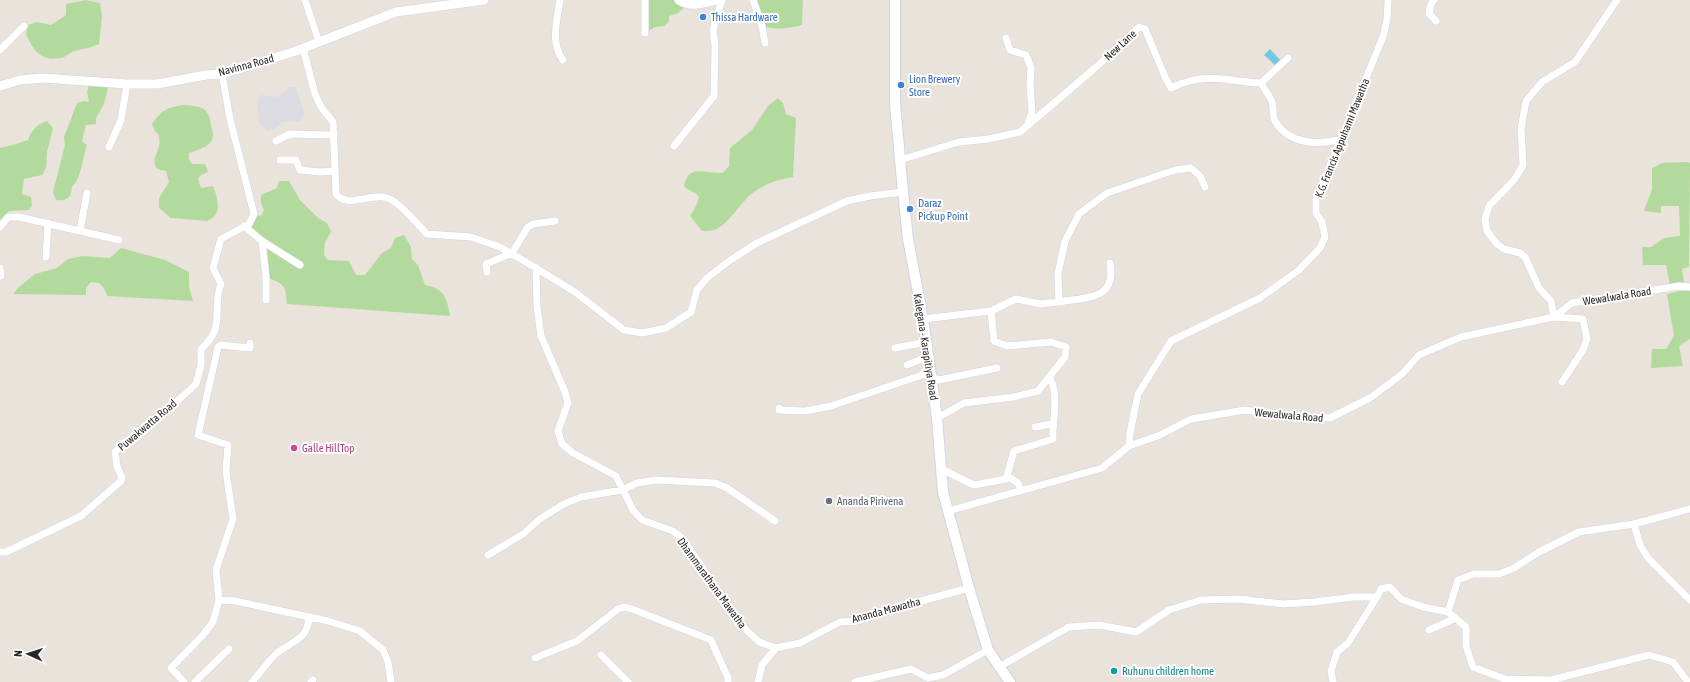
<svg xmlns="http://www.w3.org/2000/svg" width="1690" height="682" viewBox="0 0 1690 682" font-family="'Asap Condensed',sans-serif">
<rect width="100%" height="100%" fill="#e9e3db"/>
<path fill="#dddbe2" d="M290,87H296L304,112V117L301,121L282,122L276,128L267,131L260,124L257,107L259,97L261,95L276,97L284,92Z"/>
<path fill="#b3da9d" d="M86,0L100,3L102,17L99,44C91,48 81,49 72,52C68,54 65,57 61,58C41,62 33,50 26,34L28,25L37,22L51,25L66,15V4Z
M645,0H679L687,5L678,13L669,16V21L665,26L655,27L645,33Z
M753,0H803L802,25C787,29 776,30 762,26Z
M90,81L109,83L104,104L96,118V124L86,125L82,141L87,145C82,159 82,177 72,187C71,198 67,201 56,200L53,192L65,145L64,137L77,103L84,101L89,102L87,92Z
M778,98L783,103L786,114L796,118L793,177C778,179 762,185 750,195C740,204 728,225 714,230C711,231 706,231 702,231L690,216L696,206L699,197C695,191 688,191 684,186C688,163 706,174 723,173L729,166L730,148L752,130L768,106Z
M182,105C199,106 209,106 211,125C211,128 213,132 213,135C213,146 198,150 189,153V159L192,164H205L208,172L201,175L198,179L201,188L213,186C218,199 223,215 207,221L171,218L159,208V198L169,182L166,171L157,169C151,159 157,156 159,146C160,143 159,138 159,135L155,131L152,124C160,112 167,107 182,105Z
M47,121L53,128L47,152L46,168L42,175L24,179L22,194L31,197L32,206L28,210L9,211L0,220V148L16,144L28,140C32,129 37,125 47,121Z
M1686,162L1690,163L1689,267L1682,269L1684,283L1670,285L1666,265H1643L1642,247H1651L1664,238L1680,236L1679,206H1661V213L1644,211L1652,189V168L1662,163Z
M279,181H289L300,200L318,218L327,223L331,232L325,242L324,255L328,260L349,261L356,275H365L382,253L391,248L395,238L404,235L411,247L412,259L418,265L425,285C444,288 447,298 450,316L287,304C286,284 283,284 266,277L262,241L244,227L254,214L261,216L264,210L261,203V195L277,188Z
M121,248L165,260L189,272V286L193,301L107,296L104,288L99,283L91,282L86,288V295L13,294L19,287L35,274L57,268L68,259L82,256L110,258Z
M1679,291H1690V339L1679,346L1683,366L1651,368L1652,349H1666L1674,336L1667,294Z"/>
<path fill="#78c7e1" d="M1270,49L1281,61L1276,66L1264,55Z"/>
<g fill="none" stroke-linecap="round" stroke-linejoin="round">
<defs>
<path id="minor" d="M305,0L319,42
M560,0C557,20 550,43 563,60
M645,0V33
M753,0L762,26L765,43
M1434,0L1431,4L1429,14L1436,21
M1006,38L1010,50L1026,55L1031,68L1030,84L1032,112L1028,123
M303,48L315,94L321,107L333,122L336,194C346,208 368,195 383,197C397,198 417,224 427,234L471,237L500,247L536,268L537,306L541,336L565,392L568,403L558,431L562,444L573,453L616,476L633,510L642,520L673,531L683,539L742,626L759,642L776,648
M0,50L24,26
M1261,83L1288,58
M276,141L290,134L331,135L334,133
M674,146L714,96L715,46L713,30L722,0
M109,147L121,120L127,84
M280,160H296L300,170L320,172L334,171
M900,160L959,142L989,139L1020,132L1095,68L1139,27L1145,29L1166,79L1171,88C1206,71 1225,81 1261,83C1264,89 1270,96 1272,102C1274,108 1272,116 1275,121C1288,144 1316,145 1339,140
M244,226L262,241L266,277V300
M0,227L8,217H19L119,240
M80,230L87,193
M262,241L300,265
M46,257L48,223
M0,268L1,276
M536,268L575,292L624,330L642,333L666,328L691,312L697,290L707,278L729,261L757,243L847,201L870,196L903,192
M487,272L486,264L512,253L528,227L533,224L555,221
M1059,302C1087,297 1117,300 1110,263
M923,319L991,311
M218,347L221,345L250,348V343
M895,348L927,342
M907,365L929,356
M932,377L939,380L997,368
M1562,382L1583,350L1587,339L1583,319L1554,317L1551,301L1539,288L1525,257L1520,253L1504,249L1497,244L1487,231L1485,219L1489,206L1514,180L1523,165L1521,129L1526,101L1542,82L1575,62L1617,0
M779,408V410L805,411L831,406L931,372
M937,418L964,403L1014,397L1038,391L1065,357L1066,347L1051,342L1007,346L994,341L991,311L1016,299L1040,304L1059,302L1058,274L1065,241L1079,214L1107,193L1175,170L1191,168L1200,176L1205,187
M1035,427L1052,424
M1129,446L1130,433L1138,394L1171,341L1260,298L1299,270L1320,248L1325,237L1322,222L1316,213V199L1383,37L1387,20L1388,0
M941,469L974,485L1006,479L1014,451L1053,439C1052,421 1060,393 1049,377
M1007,476L1018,483L1021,491
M1690,509L1634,524L1640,545L1648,558L1690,600
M948,511L1102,468L1129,446L1160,435L1191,419L1245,410L1292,417L1330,418L1370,398L1402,374L1419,355L1461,337L1554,317L1572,303L1679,286L1690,287
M0,552H6L81,516L121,481L122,478L117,466L115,452L123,443L128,441L152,420L162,415L196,384L201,365V349C227,327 211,309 221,284L213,268L221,239L249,224L254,214L230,119L222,74
M488,555L523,534L541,518L564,504L581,497L622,490L637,483L656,480L715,483L727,488L775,521
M219,600L235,601L328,621L360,631L383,650L388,662L391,682
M1448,612L1466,627V646L1473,667L1505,679L1551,680L1649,655L1673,662L1688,682
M1429,630L1454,619
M601,655L628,682
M535,658L577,641L618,609L624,607L632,609L711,640L728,678V682
M999,667L1069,627L1099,625L1136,632L1169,610L1201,600L1238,599L1284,604L1314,602L1354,597H1377L1381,589L1390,587L1401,599L1423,607L1448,612L1458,580L1474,574H1499L1514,568L1539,552L1579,532L1634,524
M184,682L171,668L203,635L213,622L219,600L216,570L233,519L226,471L228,445L198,435L218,347
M195,682L229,649
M252,682C260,673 268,661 277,653C293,640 307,641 309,618
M311,682L313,680
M758,682L762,665L776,648L800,643L840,622L858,621L899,607L969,588
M855,682L911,669L928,678L943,675L988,650
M1333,682L1331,671L1337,652L1348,643L1377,597"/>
<path id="tertiary" d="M679,0C691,8 703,3 716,0
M0,86L20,80L43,78L127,84H157L206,75L222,74L296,51L396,12L484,0"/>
<path id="secondary" d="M895,0V103L903,192L908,239L923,319L937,418L943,492L969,588L988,650L1010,682"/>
</defs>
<use href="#minor" stroke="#d1d4e0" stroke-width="8"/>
<use href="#tertiary" stroke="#d1d4e0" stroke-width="10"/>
<use href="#secondary" stroke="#d1d4e0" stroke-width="12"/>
<use href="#minor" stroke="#fff" stroke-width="7"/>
<use href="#tertiary" stroke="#fff" stroke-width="9"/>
<use href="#secondary" stroke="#fff" stroke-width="10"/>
</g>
<g fill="#3f7fe0" stroke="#fff" stroke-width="1.5">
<circle cx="703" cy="17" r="4"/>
<circle cx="901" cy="85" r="4"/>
<circle cx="910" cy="209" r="4"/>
</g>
<circle fill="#d1479c" stroke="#fff" stroke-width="1.5" cx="294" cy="448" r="4"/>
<circle fill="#6b7280" stroke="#fff" stroke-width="1.5" cx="829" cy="501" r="4"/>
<circle fill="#0f9aa8" stroke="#fff" stroke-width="1.5" cx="1114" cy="671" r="4"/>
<g text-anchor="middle" stroke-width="4" stroke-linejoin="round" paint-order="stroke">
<g font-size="11" fill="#366cbe" stroke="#fff" text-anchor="start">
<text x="711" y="21">Thissa Hardware</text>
<text x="909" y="83">Lion Brewery<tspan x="909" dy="13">Store</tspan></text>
<text x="918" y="207">Daraz<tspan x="918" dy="13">Pickup Point</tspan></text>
</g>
<g font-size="11" fill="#282828" stroke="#fff">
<text transform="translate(1120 45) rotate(-43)" y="4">New Lane</text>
<text transform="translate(246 65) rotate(-15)" y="4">Navinna Road</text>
<text transform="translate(1342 138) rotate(-68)" y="4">K.G. Francis Appuhami Mawatha</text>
<text transform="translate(1617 296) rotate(-9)" y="4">Wewalwala Road</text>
<text transform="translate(926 347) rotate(81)" y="4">Kalegana - Karapitiya Road</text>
<text transform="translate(1289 415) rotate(5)" y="4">Wewalwala Road</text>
<text transform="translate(147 425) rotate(-40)" y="4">Puwakwatta Road</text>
<text transform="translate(712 583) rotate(54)" y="4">Dhammarathana Mawatha</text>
<text transform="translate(886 610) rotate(-15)" y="4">Ananda Mawatha</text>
</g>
<g font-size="11" fill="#b23c85" stroke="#fff" text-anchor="start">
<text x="302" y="452">Galle HillTop</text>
</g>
<g font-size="11" fill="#5b616d" stroke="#fff" text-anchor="start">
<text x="837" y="505">Ananda Pirivena</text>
</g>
<g font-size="11" fill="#0d838f" stroke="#fff" text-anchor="start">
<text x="1122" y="675">Ruhunu children home</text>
</g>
</g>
<g transform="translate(28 654) rotate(273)" stroke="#ffffff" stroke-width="3" paint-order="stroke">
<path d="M0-3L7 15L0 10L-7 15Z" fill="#282828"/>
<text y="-6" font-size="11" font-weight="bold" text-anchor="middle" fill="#282828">N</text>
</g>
</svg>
